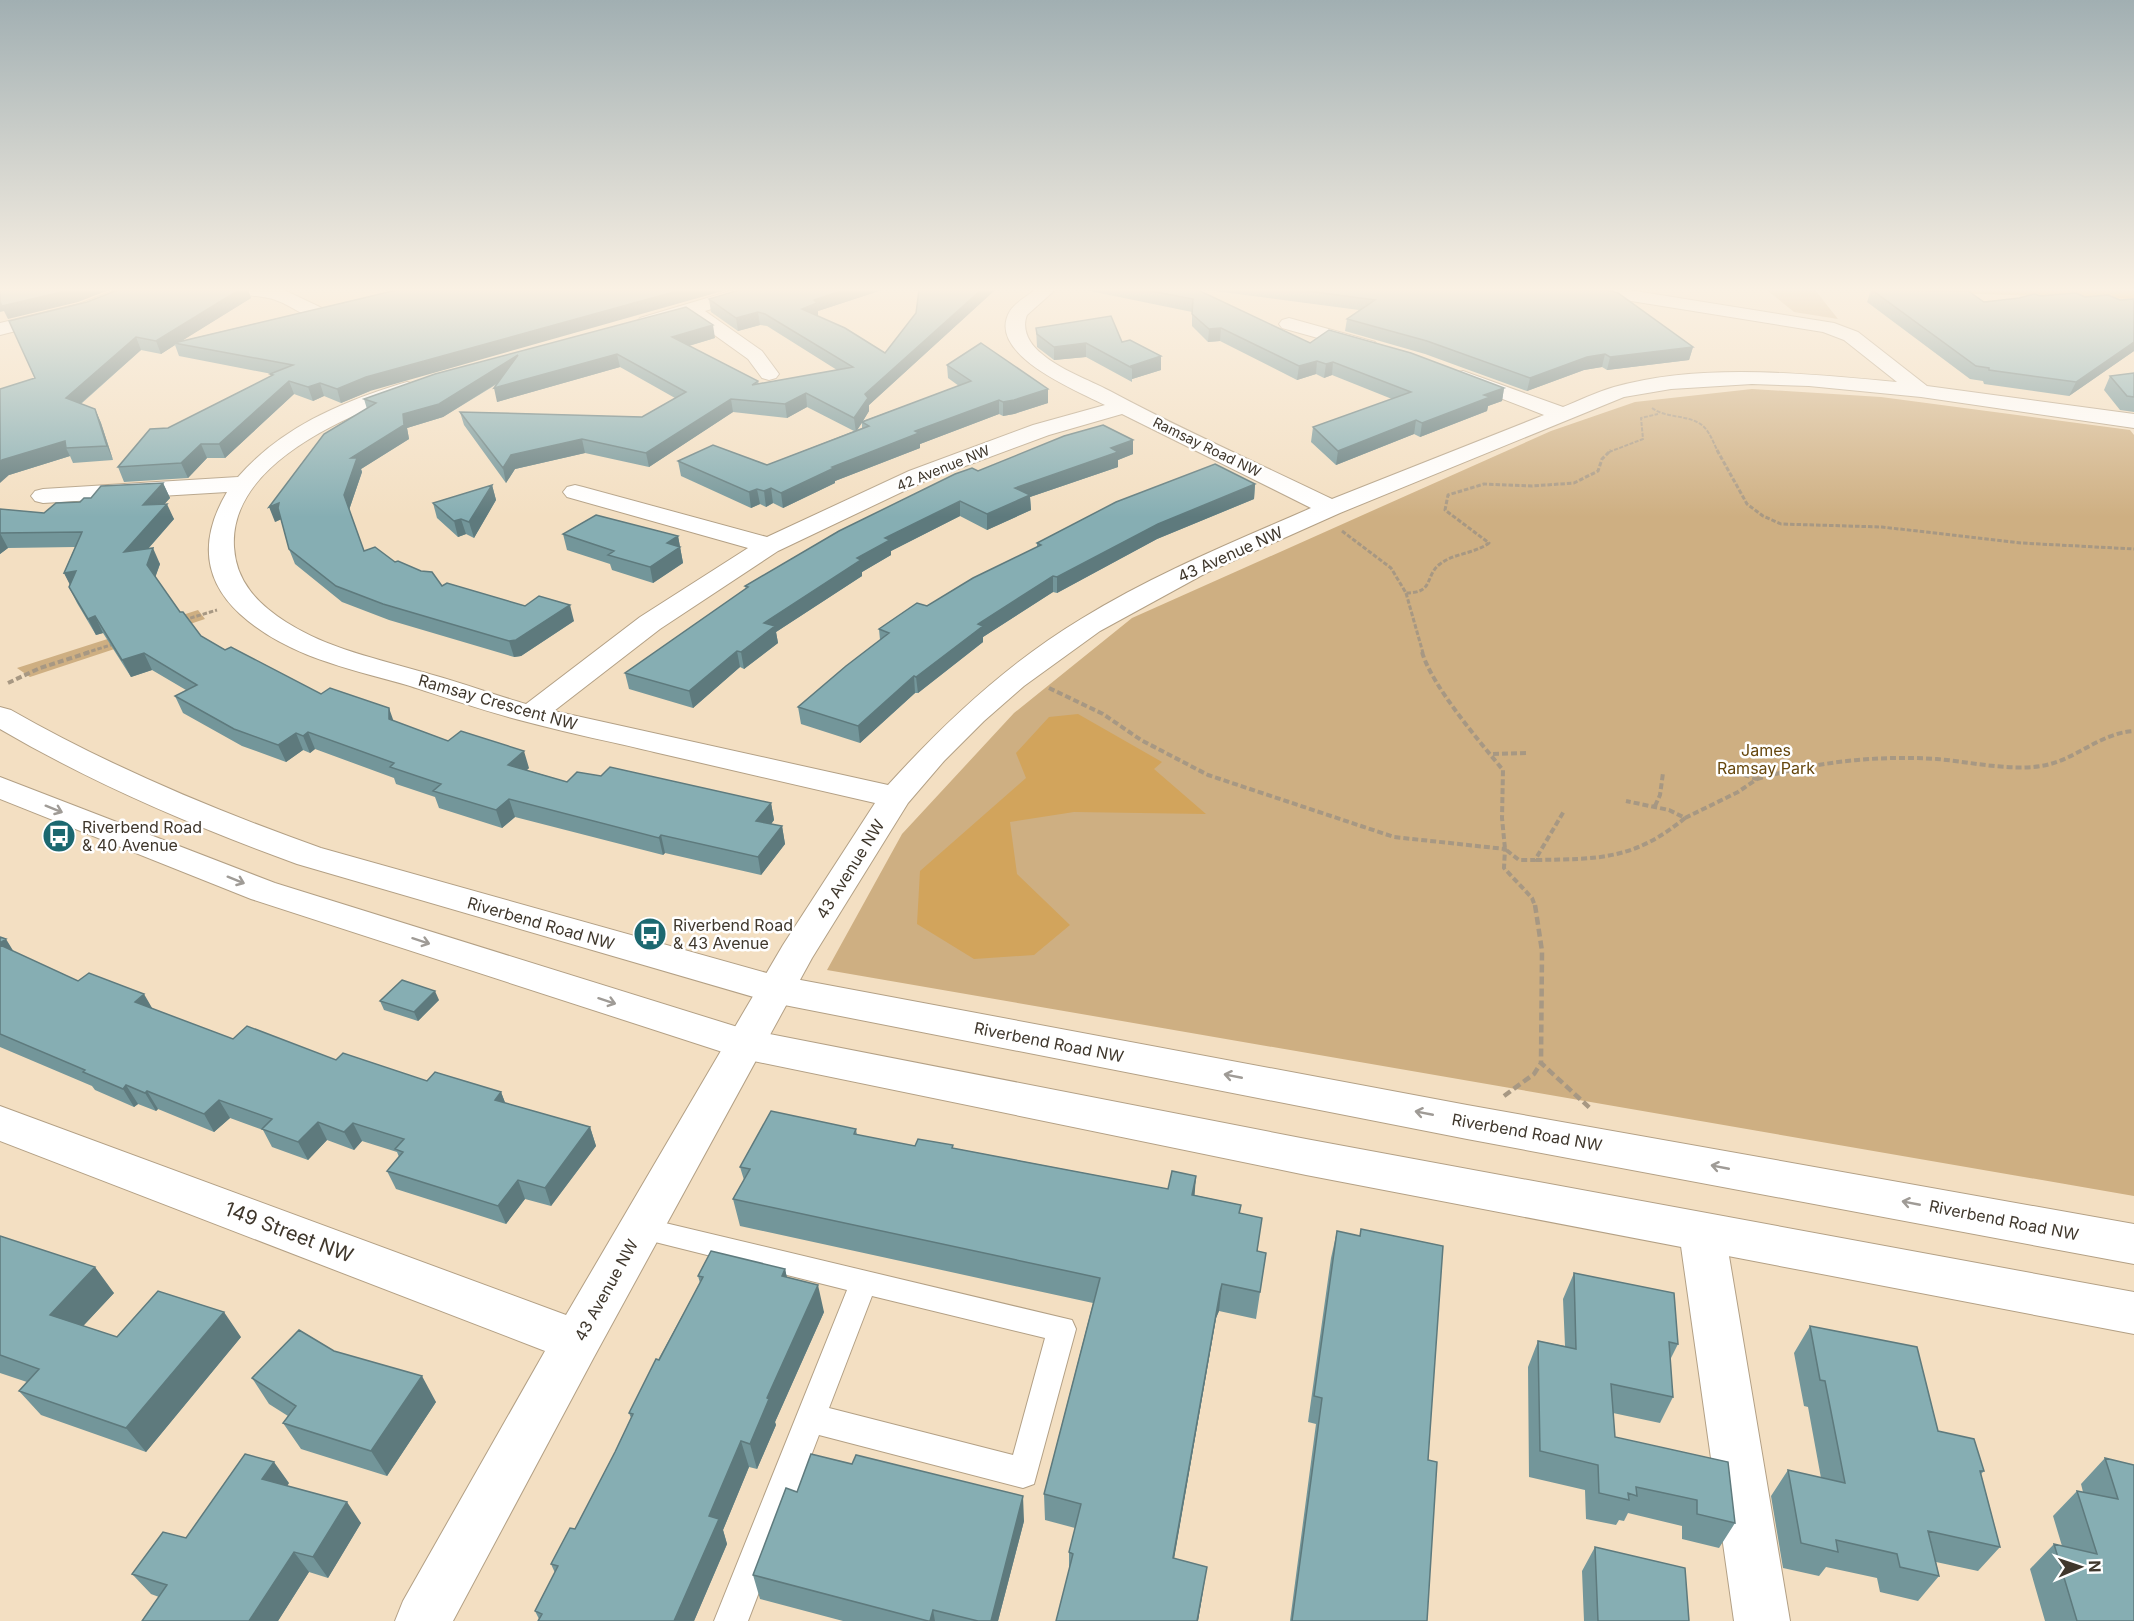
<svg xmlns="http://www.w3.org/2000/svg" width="2134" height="1621" viewBox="0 0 2134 1621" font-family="Inter,sans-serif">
<rect width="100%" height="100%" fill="#f3dfc2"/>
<path fill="#ceaf82" d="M1767,290H1815L1838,319L1794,312Z
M1752,389L1881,397L2130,430L2134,435V1196L827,970L902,834L1014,713L1132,618L1551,431L1635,402Z
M198,610L205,619L30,677L17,668Z"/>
<path fill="#d2a45c" d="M1860,290H2134V299Z
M1078,714L1162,762L1154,769L1206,814L1074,812L1010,822L1017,874L1070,925L1034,955L974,959L917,924L920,871L1026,778L1016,753L1049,717Z"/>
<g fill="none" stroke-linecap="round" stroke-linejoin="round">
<defs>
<path id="lane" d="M640,1217L1072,1320L1076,1329L1034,1484L1023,1488L819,1435L748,1621H714L847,1290L631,1236L627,1228L631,1220ZM872,1296L1045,1338L1013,1455L829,1408Z"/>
<path id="street" d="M241,290H284L324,309L326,313L324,317C307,321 293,306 278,301C267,296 255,297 244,294Z
M734,290H763L760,294L705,311L762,351L779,374L776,378L769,380L762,378L748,359L688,316L647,328L640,326L637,322L640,318Z
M1035,290H1055L1027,315C1021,330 1030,345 1042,354C1059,369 1089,380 1110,391C1182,430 1258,463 1332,499L1544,415L1456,381L1453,377L1456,373L1463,371L1563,407C1580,400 1597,392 1614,387C1702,362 1808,374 1897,382L1844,340L1823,332L1594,295L1588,294L1585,290H1629L1834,323L1858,332L1927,386L2134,414V428L1921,397L1809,386L1752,384L1671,389L1624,397L1340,513L1206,573L1100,631L1024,686L984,721L944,761L908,803L812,958L594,1357L453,1621H395L403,1601L545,1351L0,1141V1106L566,1315L783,945L875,803C801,786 728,769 654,752C613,742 572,734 531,723C490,713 450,699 410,686C351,669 287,657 240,614C201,578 201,536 227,492L43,503L35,501L31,496L35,491L43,489L238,477C281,428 339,403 400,384L407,382L414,384L417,388L414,392C350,414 229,463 234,547C236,582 258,604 286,622C328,649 379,659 426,673C459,682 492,694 526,704L640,617L748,548L567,497L563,492L567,487L575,485L583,487L767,537L909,471L1033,425L1105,405C1078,391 984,354 1010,311C1015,303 1027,296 1035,290ZM1122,414L1311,508C1233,542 1154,574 1081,619C1008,663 945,722 888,785L554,711L660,629L778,551L925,481L1049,435Z
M1289,318L1375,342L1378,346L1375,350L1368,352L1282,328L1279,324L1282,320Z
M1702,1213L1718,1218L1725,1232L1790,1621H1734L1679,1232L1686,1218Z"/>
<path id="secondary" d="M116,290H142L139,294L92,312L0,335V323L79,304Z
M0,707L11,710C109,766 214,810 321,848L774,975L1467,1105L2134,1224V1264L1467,1139L774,1003L297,864C195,827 94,784 0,729Z
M0,777L275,883L744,1029L1306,1139L2134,1292V1334L1306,1175L744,1059L251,899L0,799Z"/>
</defs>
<use href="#lane" stroke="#b3a085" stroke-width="2"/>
<use href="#street" stroke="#b3a085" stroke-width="2"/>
<use href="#secondary" stroke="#b3a085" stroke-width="2"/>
<path stroke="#a79883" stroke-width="2" stroke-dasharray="4 1.5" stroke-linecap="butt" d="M1652,408C1667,419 1689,414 1703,426C1710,432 1714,444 1718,452
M1609,452L1643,439L1641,418L1658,414"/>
<path stroke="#a79883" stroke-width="3" stroke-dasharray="4.5 2" stroke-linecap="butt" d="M1717,450L1747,504L1763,516L1781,524L1882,527L2021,543L2134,549
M1342,531L1391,568L1406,593C1435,593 1424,576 1440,564C1454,553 1474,554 1489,543L1445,510L1448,495L1484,484L1532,486L1574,483L1598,471L1602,459L1611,450
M1406,593L1423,653
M184,620L217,610
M85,653L114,644"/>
<path stroke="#a79883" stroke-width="4" stroke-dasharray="6 3" stroke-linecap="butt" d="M1422,652C1432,686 1479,741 1503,770L1502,818L1505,849L1519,860H1535L1564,811
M8,683L40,668L90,652
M1049,688L1103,714L1141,740L1208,775L1394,837L1505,849L1504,868L1532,898L1535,906
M1493,754L1528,753
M1757,779C1816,762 1876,755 1937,759C1971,762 2008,771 2041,766C2075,761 2099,733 2134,731
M1655,806L1660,795L1663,773
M1685,818L1738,792L1757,779L1722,768
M1536,860C1599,859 1634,860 1685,818L1669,810L1626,801"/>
<path stroke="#a79883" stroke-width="4.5" stroke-dasharray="8 4" stroke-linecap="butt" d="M1535,905L1542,951L1541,1063L1592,1110
M1504,1096L1534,1074L1541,1063"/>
<use href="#lane" fill="#fff" fill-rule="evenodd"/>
<use href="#street" fill="#fff" fill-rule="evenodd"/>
<use href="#secondary" fill="#fff" fill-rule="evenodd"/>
</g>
<path fill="#73969a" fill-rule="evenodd" d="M118,290H248L251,298L181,341L397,290L370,391L341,403L324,396L313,401L294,394L225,458H207L188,478L124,482L118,467L168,428L271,376L270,374H272L179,356L175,345L161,354L141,350L81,404L95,409L101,423L113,460L73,463L70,456L9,475L35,378L87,302Z
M739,290H882L818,311V315L817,316L885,353L916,313L919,291L910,290H995L869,405V411L863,421L959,386L948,378L947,365L1048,389V403L1014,414L1003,416L999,414L920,444V448L835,481V483L783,508L773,503L766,507L760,504L751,508L681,476L678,461L767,465L854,431L807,407L787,418L733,412L649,467L585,453L515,469L506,483L464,425L460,412L642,417L675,398L620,367L497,402V384L443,417L407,428L409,439L361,469L362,472L349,510L364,551L395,562L442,586L574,621L521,656L514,657L389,620L342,602L295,564L289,549L281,519L275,522L367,409L364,399L435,374L715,338L689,346L758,381L759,384L837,370L767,326L760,325L738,331L711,312L709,299ZM862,423V428L857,430Z
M1085,290H1198L1310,343L1504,388L1502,401L1488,406L1487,411L1420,437L1414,434L1336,465L1311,442L1313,427L1392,399L1332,375L1324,378L1316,374L1297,380L1220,341L1208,342L1192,326V312Z
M1207,290H1607L1693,347L1689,360L1607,370L1602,367L1584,370L1527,391L1425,354L1345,331L1347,319L1359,310Z
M1871,290L1984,302L2041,296L2085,297L2120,300L2134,299V351L2069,396L1984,384L1983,381L1970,379L1867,302Z
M1036,328L1122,342L1161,370L1132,379V382L1086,357L1054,360L1037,347Z
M2134,373V412L2120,410L2104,390L2110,376Z
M1133,440V454L1118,460V467L1030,497L1031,510L987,530L960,516L891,551V555L862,572V576L776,632L778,643L744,669L740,667L693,708L629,689L625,673L746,589L745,586L978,471Z
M163,483L170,498L164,504L174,519L148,549L160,564L155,577L180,612L201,636L225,650L321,694L448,741L529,768L527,770L567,782L771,803L774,820L771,824L782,826L785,844L761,875L665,853L663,855L515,817L502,828L439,808L435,797L396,784L394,778L315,749L310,753L303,750L286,762L242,746L183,713L175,696L186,690L152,670L131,677L103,633L96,635L77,603L69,587L70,584L64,573L75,547L8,548L0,554V509L44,513L91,498Z
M1255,484L1254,499L1157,539L1057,593L1053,592L983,637V642L918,693H915L860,743L801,724L798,707L880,640L879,629L927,606L1037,547V543Z
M492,485L496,500L474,538L466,534L458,537L437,518L433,503Z
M563,534L678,536L683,563L653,583L612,570L610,564L567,550Z
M0,937L14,952L78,981L233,1039L336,1060L427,1081L501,1092L505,1103L590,1127L596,1146L551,1206L525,1199L506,1224L396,1189L387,1171L399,1157L397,1152L362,1141L354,1150L327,1140L308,1160L272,1147L263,1130L230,1118L214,1132L158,1109L156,1111L138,1104L134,1107L95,1090L92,1086L0,1047Z
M439,1000L418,1021L384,1010L380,1001Z
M856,1129L857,1135L915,1146L953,1145V1148L1168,1189L1196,1176L1194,1195L1241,1205L1240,1213L1258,1251L1266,1253L1256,1319L1219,1311L1216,1318L1174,1558L1203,1591L1198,1621H1056L1069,1571V1552L1075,1528L1045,1520L1044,1494L1093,1303L740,1226L733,1199L744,1180L740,1167Z
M1337,1231L1428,1460L1427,1621H1290L1316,1424L1308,1422L1331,1258Z
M0,1236L114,1293L83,1326L117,1337H241L146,1452L41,1415L19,1391L27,1382L0,1373Z
M785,1269L787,1278L824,1312L775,1422L776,1425L757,1469L749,1467L723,1530L727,1544L694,1621H538L539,1619L535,1611L555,1573L551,1564L575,1529L615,1452L631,1418L629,1413L700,1283L698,1276Z
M1574,1273L1678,1344L1670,1360L1673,1397L1660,1423L1613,1413L1615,1437L1735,1523L1719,1548L1682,1539V1526L1628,1513L1624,1521L1619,1520L1616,1525L1586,1519L1585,1490L1529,1477L1528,1367L1538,1341L1565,1346L1563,1299Z
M1810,1326L1938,1431L1984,1471L1981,1474L2000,1547L1978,1571L1936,1562L1939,1576L1918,1601L1880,1592L1877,1578L1826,1567L1819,1576L1783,1568L1771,1496L1788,1470L1821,1478L1808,1407L1804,1406L1794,1353Z
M334,1351L436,1402L387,1476L301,1449L283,1423L288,1416L269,1404L252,1378Z
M2105,1458L2134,1465V1621H2045L2030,1569L2054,1544L2062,1546L2053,1516L2077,1491L2083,1492L2081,1484Z
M289,1483L287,1486L361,1523L328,1578L309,1572L278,1621H142L159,1597L151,1594L132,1574L186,1538Z
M797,1492L1024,1521L998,1621H843L760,1599L753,1575Z
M1595,1547L1689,1621H1584L1582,1571Z"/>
<path fill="#5e7a7d" d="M70,290H109L78,302L8,319L4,311L0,312V302Z
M239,290H248L251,298L177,344L174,343L175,345L161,354L156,341Z
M681,290H726L370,391L341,403L337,389L366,377Z
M844,290H882L818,311V315L804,321L802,309L814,300Z
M981,290H995L869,405V411L856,432L854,418L865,394Z
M758,312L760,325L738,331L736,318Z
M713,325L715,338L674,350L672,337Z
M1221,328L1220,341L1208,342L1209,329Z
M136,337L141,350L72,411L66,398Z
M2134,342V351L2069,396L2076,382Z
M1086,343V357L1054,360V347Z
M1693,347L1689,360L1607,370L1610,357Z
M617,354L620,367L497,402L494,388Z
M1605,354L1602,367L1584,370L1527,391L1530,378L1587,357Z
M518,355L521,368L443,417L407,428L409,439L361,469L362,472L349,510L344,495L351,458L403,414Z
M1161,356V370L1132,379V368L1131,366Z
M1317,361L1316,374L1297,380L1299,366Z
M1333,362L1332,375L1324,378L1326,364Z
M289,381L294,394L225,458L219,444Z
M320,383L324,396L313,401L308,387Z
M1504,388L1502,401L1488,406L1487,411L1420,437L1422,423L1484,395Z
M1048,389V403L1014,414L1003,416V402Z
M806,393L807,407L787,418L785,404Z
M731,399L733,412L649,467L646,453Z
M999,400V414L920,444V448L835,481V483L783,508L781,493L832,467L915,431Z
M95,409L101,423L113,460L107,446Z
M1416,420L1414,434L1336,465L1338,451Z
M582,439L585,453L515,469L506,483L503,468L511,455Z
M1133,440V454L1118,460V467L1030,497L1031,510L987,530V514L1015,488L1111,448Z
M65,441L66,448L70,456L9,475L0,483V462L2,460Z
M201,444L207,458L188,478L181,463Z
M163,483L170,498L150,520L143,505Z
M1255,484L1254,499L1157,539L1057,593V577L1158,524Z
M492,485L496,500L474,538L469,522Z
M771,488L773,503L766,507L764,491Z
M757,489L760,504L751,508L749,492Z
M960,501V516L891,551V555L862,572V576L776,632L778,643L744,669L741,652L764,623L857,558L885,538Z
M279,503L284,518L275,522L269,507Z
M167,504L174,519L131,568L124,552Z
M461,519L466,534L458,537L454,521Z
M0,533L8,548L0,554Z
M678,536L683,563L653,583L650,567L667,543Z
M153,548L160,564L154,581L147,565Z
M76,571L72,589L64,573Z
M1053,576V592L983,637V642L918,693L916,677L978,624Z
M570,605L574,621L521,656L514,657L509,641Z
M95,616L103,633L96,635L88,619Z
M737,651L740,667L693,708L689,691Z
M144,653L152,670L131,677L122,660Z
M914,676L915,693L860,743L858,726Z
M389,708L395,725L389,719Z
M308,732L315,749L310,753L303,736Z
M296,733L303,750L286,762L278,745Z
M524,751L529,768L513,782L508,765Z
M509,799L515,817L502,828L496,810Z
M771,803L774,820L760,839L756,821Z
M782,826L785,844L761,875L758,857Z
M661,835L665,853L663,855L659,838Z
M6,939L17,957L0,948V943Z
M435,991L439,1000L418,1021L414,1012Z
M144,994L155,1013L135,1002Z
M126,1085L138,1104L134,1107L123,1089Z
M147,1091L158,1109L156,1111L145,1093Z
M501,1092L508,1110L495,1100Z
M219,1100L230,1118L214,1132L204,1114Z
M318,1122L327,1140L308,1160L298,1142Z
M353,1123L362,1141L354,1150L344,1132Z
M590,1127L596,1146L551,1206L545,1188Z
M1196,1176L1194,1203L1192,1195Z
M518,1180L525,1199L506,1224L498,1206Z
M95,1267L114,1293L70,1340L50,1315Z
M785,1269L791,1296L782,1276Z
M1222,1284L1219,1311L1216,1318L1170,1582L1173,1558L1220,1292Z
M818,1285L824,1312L775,1422L776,1425L757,1469L750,1444L767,1398Z
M224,1312L241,1337L146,1452L126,1428Z
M422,1376L436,1402L387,1476L371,1451Z
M741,1441L749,1467L723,1530L727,1544L694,1621H674L709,1516Z
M274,1462L289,1483L278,1500L262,1479Z
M1023,1496L1024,1521L998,1621H991Z
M347,1502L361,1523L328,1578L313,1557Z
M294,1552L309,1572L278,1621H249Z
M1207,1567L1198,1621H1197Z
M933,1610L935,1621H930Z"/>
<path fill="#86aeb3" stroke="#5e7a7d" stroke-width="1.5" d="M0,290H70L2,306L0,302Z
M118,290H239L156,341L136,337L66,398L95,409L107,446L66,448L65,441L2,460L0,462V389L35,378L9,321L87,302Z
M397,290H681L366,377L337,389L320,383L308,387L289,381L219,444H201L181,463L118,467L150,429L168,428L273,375L270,374L293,365L174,343Z
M739,290H844L814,300L817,303L802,309L845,328L885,353L916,313L919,290H981L865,394L868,398L854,418L806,393L785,404L731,399L646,453L582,439L511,455L503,468L460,412L642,417L686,392L617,354L494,388L518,355L439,404L403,414L404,425L351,458H357L344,495L364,551L375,547L395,562L398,561L421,571L432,572L442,586L447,583L525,606L539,596L570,605L516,640L509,641L383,604L336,586L289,549L278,508L279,503L269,507L324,434L376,403L364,399L435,374L686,307L713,325L672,337L758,381L752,385L853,367L765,314L758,312L736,318L709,299Z
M1146,290H1198L1310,343L1329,330L1411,353L1504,388L1484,395L1490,397L1422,423L1416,420L1338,451L1313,427L1411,392L1333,362L1326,364L1317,361L1299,366L1221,328L1209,329L1192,314L1193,299Z
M1301,290H1607L1618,293L1693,347L1610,357L1605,354L1587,357L1530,378L1427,341L1347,319L1375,300Z
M1872,290L1968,291L1984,302L2019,298L2034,294L2041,296L2076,293L2085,297L2108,295L2120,300L2134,299V342L2076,382L1989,370V368L1976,366Z
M1111,316L1122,342L1130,340L1161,356L1131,366L1132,368L1086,343L1054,347L1037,334L1036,328Z
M981,343L1048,389L1014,400L1003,402L999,400L915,431L919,433L832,467L834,468L781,493L771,488L764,491L757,489L749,492L678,461L713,445L767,465L869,426L862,422L971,381L947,365Z
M2134,373V397L2127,396L2110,376Z
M1103,425L1133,440L1111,448L1118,452L1015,488L1030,495L987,514L960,501L885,538L890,540L857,558L861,560L764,623L775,626L741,652L737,651L689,691L625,673L748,587L745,586L839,531L955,474L972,468L978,471L1064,436Z
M1215,464L1255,484L1158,524L1057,577L1053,576L978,624L983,626L916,677L914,676L858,726L798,707L846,666L889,633L879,629L917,603L927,606L973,578L1041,545L1037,543L1116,502Z
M163,483L143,505L167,504L124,552L153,548L147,565L180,612H183L201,636L225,650L231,647L321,694L330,688L389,708V719L448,741L461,731L524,751L508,765L567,782L577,772L601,776L610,767L771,803L756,821L782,826L758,857L661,835L659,838L509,799L496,810L433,791L441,784L390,767L394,763L308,732L303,736L296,733L278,745L234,729L175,696L197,685L144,653L122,660L95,616L88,619L69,587L76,571L64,573L82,532L0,533V509L44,513L56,503L80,502L84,498H91L101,486Z
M492,485L469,522L461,519L454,521L433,503Z
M596,515L678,536L667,543L680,547L650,567L608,555L614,551L563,534Z
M0,937L6,939L0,943Z
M0,945L78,981L89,973L144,994L135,1002L233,1039L247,1026L336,1060L343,1053L427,1081L435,1072L501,1092L495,1100L590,1127L545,1188L518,1180L498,1206L387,1171L403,1152L395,1149L404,1139L353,1123L344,1132L318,1122L298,1142L262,1129L272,1119L219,1100L204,1114L147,1091L145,1093L126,1085L123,1089L83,1072L85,1070L0,1034Z
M402,980L435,991L414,1012L380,1001Z
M771,1111L856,1129L854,1134L915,1146L918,1139L953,1145L952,1148L1168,1189L1172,1171L1196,1176L1192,1195L1241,1205L1239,1213L1262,1218L1257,1251L1266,1253L1260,1292L1222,1284L1220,1292L1173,1558L1207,1567L1197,1621H1056L1073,1554L1069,1552L1081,1504L1044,1494L1100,1278L733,1199L750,1169L740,1167Z
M1361,1229L1443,1246L1428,1460L1437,1462L1427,1621H1292L1322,1398L1314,1396L1337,1231L1360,1236Z
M0,1236L95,1267L50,1315L117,1337L158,1291L224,1312L126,1428L19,1391L39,1369L0,1355Z
M711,1251L785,1269L782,1276L818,1285L767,1398L769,1399L750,1444L741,1441L709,1516L719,1519L674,1621H538L542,1614L535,1611L558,1566L551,1564L570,1528L575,1529L615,1452L633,1414L629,1413L656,1359L659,1360L703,1277L698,1276Z
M1574,1273L1674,1293L1678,1344L1669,1342L1673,1397L1611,1384L1615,1437L1728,1462L1735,1523L1697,1514V1500L1636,1487L1637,1496L1628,1493L1629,1500L1599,1493L1598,1465L1540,1451L1538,1341L1576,1349Z
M1810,1326L1917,1347L1938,1431L1974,1439L1984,1471H1980L2000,1547L1928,1531L1939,1576L1900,1567L1897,1554L1836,1540L1838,1552L1801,1543L1788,1470L1845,1483L1825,1381L1820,1380Z
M299,1330L334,1351L422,1376L371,1451L283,1423L296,1406L252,1378Z
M245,1454L274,1462L262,1479L347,1502L313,1557L294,1552L249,1621H142L167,1585L132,1574L163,1532L186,1538Z
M811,1454L852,1464L856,1455L1023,1496L991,1621H978L933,1610L930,1621H928L753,1575L786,1488L797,1492Z
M2105,1458L2134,1465V1621H2077L2054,1544L2097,1554L2077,1491L2118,1499Z
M1595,1547L1685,1568L1689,1621H1598Z"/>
<defs><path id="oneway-shaft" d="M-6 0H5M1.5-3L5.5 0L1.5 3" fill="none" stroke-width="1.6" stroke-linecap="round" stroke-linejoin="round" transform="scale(1.5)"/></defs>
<g stroke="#9f9b96">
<use href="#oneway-shaft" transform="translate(54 809) rotate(22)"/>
<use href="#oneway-shaft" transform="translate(236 880) rotate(22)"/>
<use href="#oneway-shaft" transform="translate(421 941) rotate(18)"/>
<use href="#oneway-shaft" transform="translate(607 1001) rotate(18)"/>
<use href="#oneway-shaft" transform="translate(1233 1076) rotate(-169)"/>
<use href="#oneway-shaft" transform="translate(1424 1113) rotate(-169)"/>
<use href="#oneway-shaft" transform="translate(1720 1167) rotate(-169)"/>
<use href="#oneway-shaft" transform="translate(1911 1203) rotate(-169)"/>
</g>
<linearGradient id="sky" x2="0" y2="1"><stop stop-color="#a1afb2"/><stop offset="0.56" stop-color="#faf1e4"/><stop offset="1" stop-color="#faf1e4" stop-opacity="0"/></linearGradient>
<rect width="2134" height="517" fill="url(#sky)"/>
<defs>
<symbol id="bus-disc" viewBox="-11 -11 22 22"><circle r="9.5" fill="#1c6870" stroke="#fff"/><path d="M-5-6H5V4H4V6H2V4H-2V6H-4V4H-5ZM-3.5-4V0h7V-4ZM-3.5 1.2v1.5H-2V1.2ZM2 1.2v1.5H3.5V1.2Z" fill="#fff"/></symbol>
</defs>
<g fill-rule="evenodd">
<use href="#bus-disc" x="40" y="817" width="38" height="38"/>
<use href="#bus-disc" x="631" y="915" width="38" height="38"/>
</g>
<g text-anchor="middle" stroke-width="5" stroke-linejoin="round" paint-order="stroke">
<g font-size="14" fill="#3f372c" stroke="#fff">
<text transform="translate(1207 447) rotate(26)" y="5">Ramsay Road NW</text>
<text transform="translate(943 468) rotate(-22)" y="5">42 Avenue NW</text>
</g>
<g font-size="16" fill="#3f372c" stroke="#fff">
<text transform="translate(1230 554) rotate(-24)" y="6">43 Avenue NW</text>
<text transform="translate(498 702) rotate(16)" y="6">Ramsay Crescent NW</text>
<text transform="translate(850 869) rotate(-58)" y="6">43 Avenue NW</text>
<text transform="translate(541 923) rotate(16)" y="6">Riverbend Road NW</text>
<text transform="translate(1049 1042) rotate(11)" y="6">Riverbend Road NW</text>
<text transform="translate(1527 1132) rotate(10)" y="6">Riverbend Road NW</text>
<text transform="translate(2004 1220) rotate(11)" y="6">Riverbend Road NW</text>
<text transform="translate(606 1290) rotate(-61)" y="6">43 Avenue NW</text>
</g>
<g font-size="16" fill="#66470e" stroke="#fff">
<text x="1766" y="756">James<tspan x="1766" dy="18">Ramsay Park</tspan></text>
</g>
<g font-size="16" fill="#3f372c" stroke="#fff" text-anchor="start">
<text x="82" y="833">Riverbend Road<tspan x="82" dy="18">&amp; 40 Avenue</tspan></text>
<text x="673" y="931">Riverbend Road<tspan x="673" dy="18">&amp; 43 Avenue</tspan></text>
</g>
<g font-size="20" fill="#3f372c" stroke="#fff">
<text transform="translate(289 1232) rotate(21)" y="7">149 Street NW</text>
</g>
</g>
<g transform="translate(2080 1567) rotate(88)" stroke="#ffffff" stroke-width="4.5" paint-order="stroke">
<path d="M0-4.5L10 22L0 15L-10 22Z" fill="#3f372c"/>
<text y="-9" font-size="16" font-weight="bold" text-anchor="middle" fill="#3f372c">N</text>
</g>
</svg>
